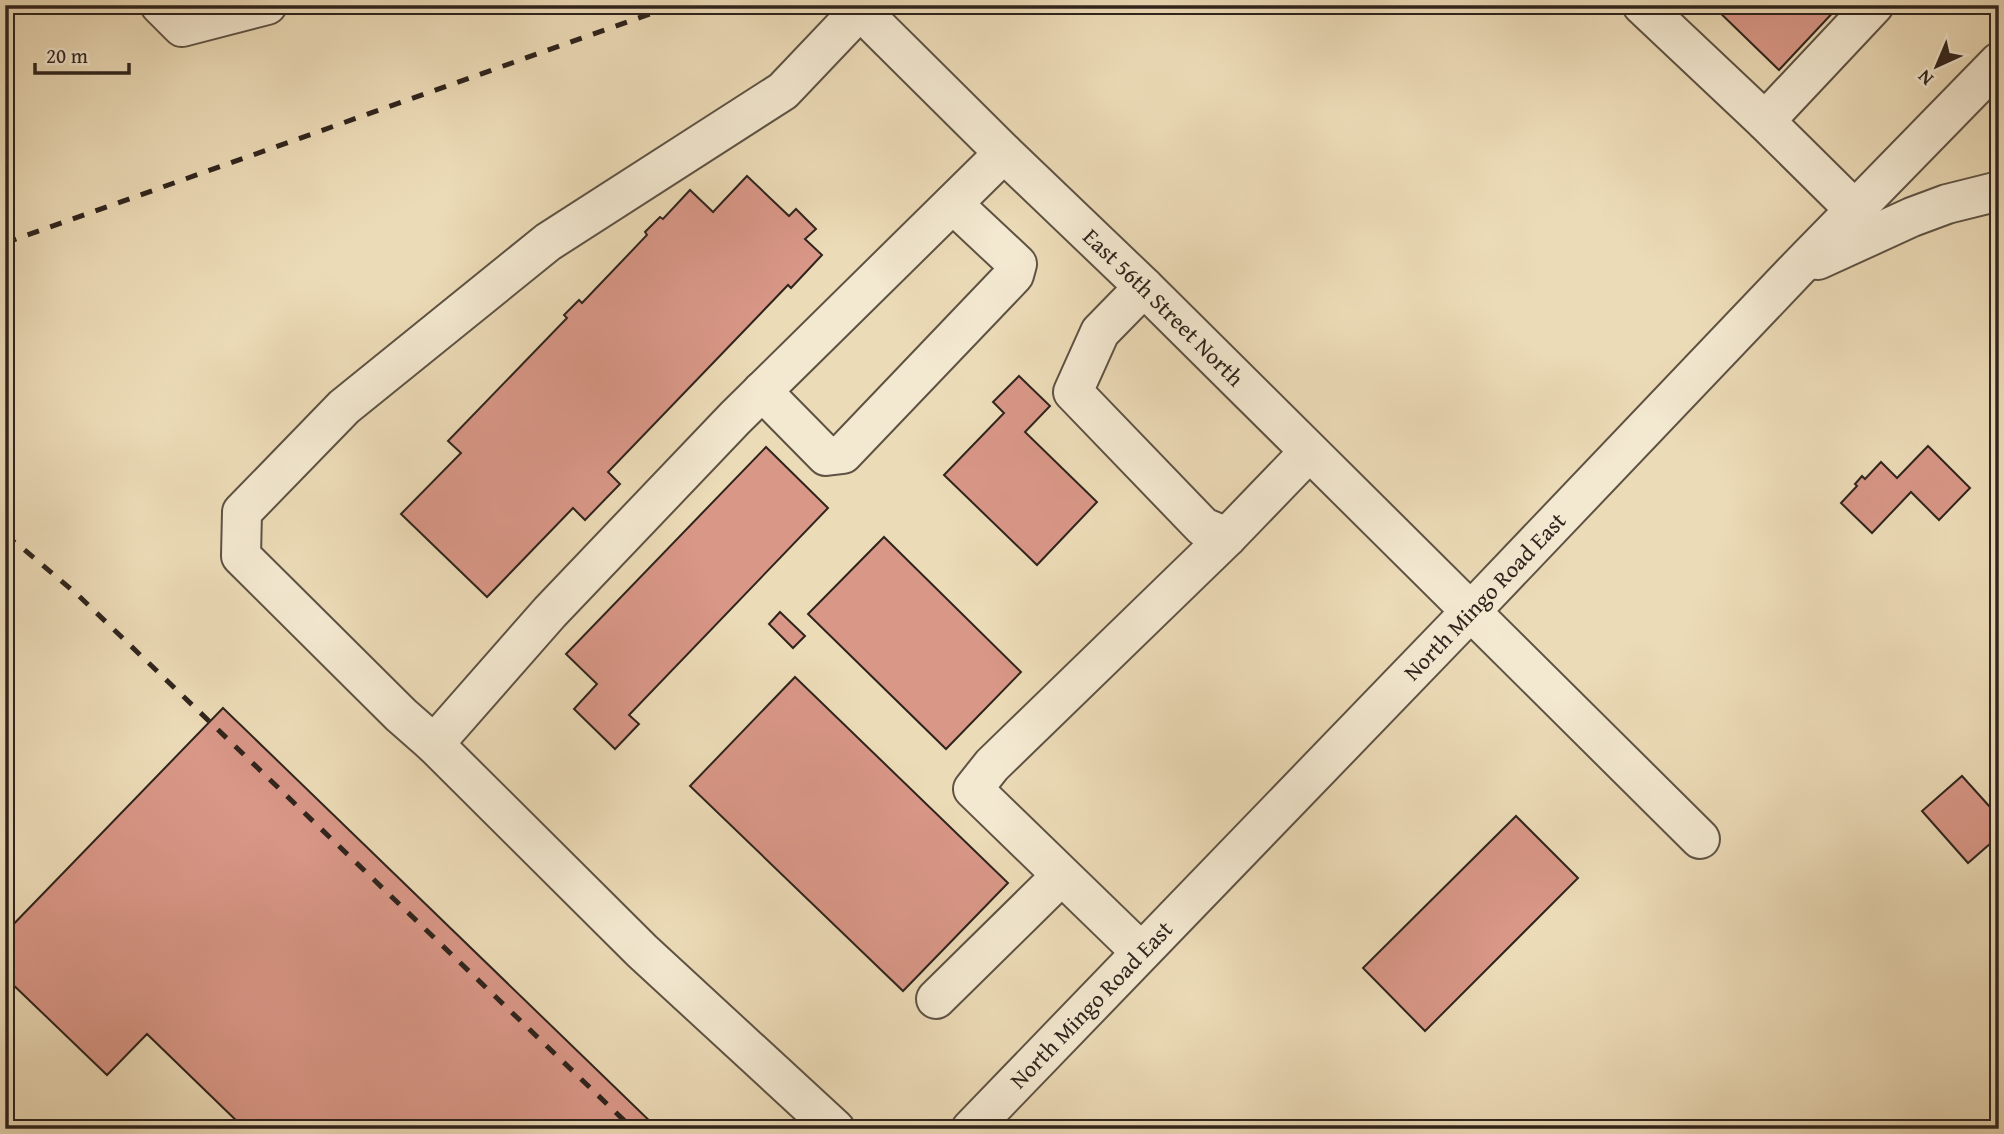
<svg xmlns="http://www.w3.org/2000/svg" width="2004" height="1134" viewBox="0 0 2004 1134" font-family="'Gentium Book Plus',serif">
<rect width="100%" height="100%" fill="#ecdbb7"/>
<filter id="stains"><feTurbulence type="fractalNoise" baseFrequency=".00286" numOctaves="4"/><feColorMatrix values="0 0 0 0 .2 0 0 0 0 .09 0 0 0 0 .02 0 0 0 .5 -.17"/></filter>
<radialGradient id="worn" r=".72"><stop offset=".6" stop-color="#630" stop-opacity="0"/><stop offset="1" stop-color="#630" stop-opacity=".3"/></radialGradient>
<path fill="#d99787" stroke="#2f241d" stroke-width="2" d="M1712,5H1840L1779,70Z
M747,176L789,216L796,209L816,229L805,239L822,255L791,288L788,285L608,472L620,484L585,520L573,508L487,597L401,514L461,453L448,441L567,318L564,315L579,300L582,303L647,235L645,232L660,217L663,219L690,190L713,212Z
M1019,376L1050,406L1025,432L1097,502L1037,565L944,475L1004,413L993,402Z
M1928,446L1970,488L1939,520L1911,492L1872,533L1841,503L1857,486L1855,484L1862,476L1865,479L1881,462L1897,478Z
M766,447L828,508L629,715L639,724L615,749L574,709L597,684L566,654Z
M884,537L1021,672L946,749L808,614Z
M780,612L805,636L793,648L769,624Z
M795,677L1008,883L903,991L690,786Z
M223,708L658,1129H245L147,1034L107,1075L5,977V933Z
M1962,776L1999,817V836L1968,863L1922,811Z
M1516,816L1578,878L1425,1031L1363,968Z"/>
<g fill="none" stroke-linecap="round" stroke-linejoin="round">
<defs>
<g id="minor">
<path d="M160,5L182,27L267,5"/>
<path id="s1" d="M855,5L1004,153L1144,287L1700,839"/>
<path d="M1642,5L1765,121L1855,210"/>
<path d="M1765,121L1874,5"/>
<path d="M1818,260L1912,217L1947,204L1999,191"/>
<path d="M1144,287L1100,332L1073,392L1203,527L1227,537"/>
<path d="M762,391L826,456L843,454L1014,275L1017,264L953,204"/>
<path d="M434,744L550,612L735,418L1004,153"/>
<path d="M1141,952L973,789L992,765L1227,537L1309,452"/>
<path d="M936,999L1061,876"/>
<path d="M835,1129L642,951L434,744L401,715L241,556L242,512L344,407L548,242L783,91L860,10"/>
<path id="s2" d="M971,1129L1471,611L1796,270L1999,62"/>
</g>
</defs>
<use href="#minor" stroke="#5e5244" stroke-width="42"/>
<use href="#minor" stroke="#f3e8d0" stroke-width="38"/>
<path stroke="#2f241d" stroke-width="5" stroke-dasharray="12 12" stroke-linecap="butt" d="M5,243L675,5
M5,536L20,546L79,596L633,1129"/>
</g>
<g text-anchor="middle" stroke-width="5" stroke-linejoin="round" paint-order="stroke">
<g font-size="23" fill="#2f241d" stroke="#f3e8d0">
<text dy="8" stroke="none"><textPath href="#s1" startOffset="432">East 56th Street North</textPath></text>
<text dy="8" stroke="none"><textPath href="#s2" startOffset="740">North Mingo Road East</textPath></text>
<text dy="8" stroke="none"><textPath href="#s2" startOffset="173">North Mingo Road East</textPath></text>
</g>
</g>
<rect width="2004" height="1134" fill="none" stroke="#ecdbb7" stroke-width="28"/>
<rect x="7" y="7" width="1990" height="1120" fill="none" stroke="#2f241d" stroke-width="3.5"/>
<rect x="14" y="14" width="1976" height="1106" fill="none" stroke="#2f241d" stroke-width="2"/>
<g transform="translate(1937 66) rotate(224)" stroke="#f3e8d0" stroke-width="5" paint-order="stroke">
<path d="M0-5L12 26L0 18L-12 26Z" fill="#2f241d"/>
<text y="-10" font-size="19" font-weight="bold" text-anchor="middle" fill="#2f241d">N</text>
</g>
<path d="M35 63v10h94v-10" fill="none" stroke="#2f241d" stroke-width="3.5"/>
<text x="46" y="63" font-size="21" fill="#2f241d" stroke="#f3e8d0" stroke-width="5" paint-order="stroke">20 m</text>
<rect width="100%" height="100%" filter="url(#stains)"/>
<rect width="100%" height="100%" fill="url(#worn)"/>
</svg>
